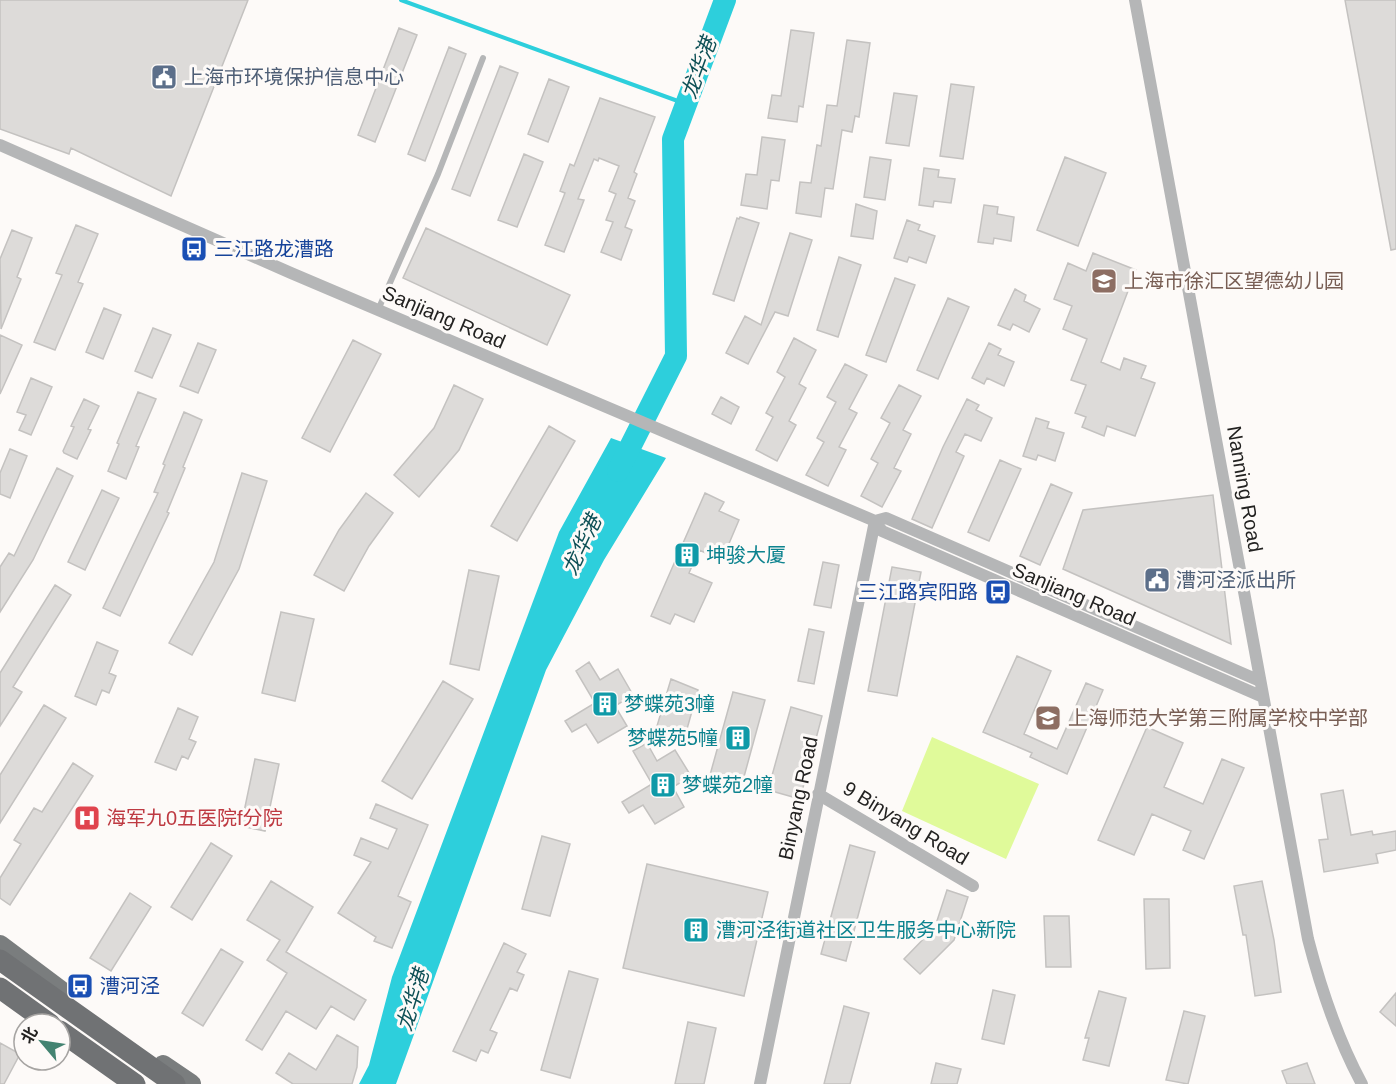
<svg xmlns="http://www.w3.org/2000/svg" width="1396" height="1084" viewBox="0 0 1396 1084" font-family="Helvetica,'Noto Sans SC',sans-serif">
<rect width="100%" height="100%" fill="#fdfaf8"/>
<path fill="#e0fa9a" d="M932,737L1039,784L1006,859L902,811Z"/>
<path fill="#2dcfdc" d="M611,438L666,458L604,560L546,670L396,1084H359L369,1065L392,977L559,532Z"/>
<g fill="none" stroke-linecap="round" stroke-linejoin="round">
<path stroke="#2dcfdc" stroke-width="4" d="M401,0L686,104"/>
<path stroke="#2dcfdc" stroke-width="22" d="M618,471L676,356L673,139L725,0"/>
</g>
<path fill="#dddbd9" stroke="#c4c2c0" stroke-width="1.5" d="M0,0H248L171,196L71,148L69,154L0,129Z
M1345,0H1396V249L1391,250Z
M399,28L417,35L375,142L358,135Z
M791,30L814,33L803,107L799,106L797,122L768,118L772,95L781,96Z
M847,40L870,43L859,117L855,116L852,132L842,130L833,189L825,188L821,217L796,213L800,182L811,183L817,145L821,146L827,105L837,106Z
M449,47L466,54L425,161L408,154Z
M500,66L518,73L470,196L452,189Z
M549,79L569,87L548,142L528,134Z
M951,84L974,87L963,159L940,156Z
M894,93L917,96L909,146L886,143Z
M600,98L655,117L634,172L637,174L628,198L635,201L625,227L632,230L621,260L601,252L613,222L606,220L616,194L609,191L619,166L599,158L598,161L594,159L578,199L584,200L564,252L545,245L565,193L560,191L570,164L574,166Z
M762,137L785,140L779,181L771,180L767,209L741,205L746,174L757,175Z
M524,154L543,162L517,227L498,220Z
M870,157L891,160L885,200L864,197Z
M1065,157L1106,173L1078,246L1037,230Z
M924,168L939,170L938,177L955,179L951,203L934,201L933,207L919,205Z
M856,204L877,211L873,239L851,236Z
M984,205L998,207L997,214L1014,217L1011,241L994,238L993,244L978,242Z
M740,217L759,223L734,301L713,294L737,218L739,219Z
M907,220L920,225L918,230L935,236L926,263L909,257L907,262L894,258Z
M76,225L98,234L78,282L83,284L55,350L34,342L62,275L56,273Z
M426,228L570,295L547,345L403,278Z
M12,230L32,238L17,277L21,279L1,329L0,259Z
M790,233L812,240L788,316L775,312L748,364L726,353L745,316L761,325Z
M1093,253L1136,270L1101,362L1120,370L1124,358L1146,366L1141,378L1155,383L1135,436L1107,426L1104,436L1082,427L1086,417L1075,413L1086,385L1071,380L1087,339L1063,329L1072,306L1054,299L1068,263L1086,271Z
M839,257L861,265L838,337L817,330Z
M895,278L915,285L886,362L866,355Z
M1015,289L1026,295L1024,301L1040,309L1029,332L1013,324L1010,330L998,325Z
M948,298L969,307L938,379L917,370Z
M104,308L121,315L103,359L86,352Z
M153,328L171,335L152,378L135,371Z
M0,335L22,345L0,394Z
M794,338L816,350L799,384L806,388L789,421L796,425L777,461L756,450L773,417L766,413L785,377L777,372Z
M353,340L381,354L330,452L302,438Z
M198,343L216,350L198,393L180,386Z
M989,343L1001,349L998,355L1014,362L1004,386L987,378L984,384L972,378Z
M845,364L867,375L849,409L857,413L839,447L846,450L828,486L806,475L824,442L817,438L836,402L827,397Z
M31,378L52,387L31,435L19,430L26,415L17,412Z
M454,385L483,399L459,450L419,497L394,475L434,428Z
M899,385L921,396L903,430L911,434L894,468L901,471L882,507L861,496L878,463L871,459L890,423L881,418Z
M138,392L156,399L136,446L139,447L126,479L108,471L119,444L117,443Z
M721,397L739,407L731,424L712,414Z
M84,399L99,406L88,429L91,430L77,459L64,453L63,451L74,427L71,426Z
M967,399L979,405L976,410L992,418L981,441L965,434L956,452L964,456L932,528L912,519L943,447Z
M184,412L202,420L183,467L185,468L167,512L169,513L120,616L103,608L158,493L154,492L165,465L163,464Z
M1036,418L1049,422L1047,428L1064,433L1055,461L1038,455L1036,460L1023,456Z
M549,426L575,441L517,541L491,526Z
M10,449L27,456L10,498L0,494V473Z
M1000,460L1021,469L989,541L968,532Z
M57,468L73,476L33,560L0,612V567L9,553L14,556Z
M242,473L267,481L239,569L192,655L169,643L214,562Z
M1051,484L1072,493L1040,565L1020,556Z
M102,490L119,498L85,570L68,562Z
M366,493L393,513L369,546L344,591L314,575L339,530Z
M705,493L724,502L719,511L739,520L722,560L699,550L689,573L712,583L694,622L675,614L670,624L651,616Z
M1213,495L1231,644L1063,569L1083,510Z
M823,562L839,565L831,608L814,605Z
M892,567L921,572L897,696L868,691Z
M469,570L499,576L479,670L450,664Z
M55,585L71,595L13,687L22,692L0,726V673Z
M281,612L314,619L295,701L262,693Z
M809,629L824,632L814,684L798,681Z
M97,642L118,651L109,673L116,676L109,693L102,690L96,705L75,696Z
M1017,656L1051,671L1024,734L1057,749L1086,683L1103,690L1067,774L1030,757L1032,753L983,732Z
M589,662L600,680L618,669L633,695L615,706L627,726L598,743L586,724L572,732L565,721L595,703L576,671Z
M671,679L698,690L685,736L657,726Z
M443,681L473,699L412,799L382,781Z
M733,692L765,700L742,784L710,775Z
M44,705L66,718L0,823V775Z
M791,707L822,716L800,799L768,790Z
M178,708L198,717L189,739L196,742L188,759L182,756L176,770L155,762Z
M1147,727L1183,743L1164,787L1203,804L1222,759L1244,768L1204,859L1183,850L1191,831L1152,814L1134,855L1098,840Z
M647,743L657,761L675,750L691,776L673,787L684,807L655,824L643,805L629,813L622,802L652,784L633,751Z
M255,759L279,764L265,831L241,826Z
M73,763L93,776L10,905L0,898V878L21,844L14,840L34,808L42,812Z
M1343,790L1351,835L1372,831L1373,835L1396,831V850L1376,854L1378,863L1324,872L1319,840L1328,839L1321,794Z
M376,804L428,825L398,896L411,902L392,948L374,941L376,937L338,913L371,862L354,855L361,838L388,849L397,829L370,818Z
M542,836L570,844L550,916L522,909Z
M211,843L232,856L192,920L171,907Z
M850,845L875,852L846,961L821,954Z
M647,864L768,892L744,996L623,968Z
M271,881L313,907L286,952L366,1000L354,1020L331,1006L316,1029L286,1011L262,1050L246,1040L287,973L267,960L280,940L247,920Z
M1262,881L1274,940L1281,992L1255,996L1246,935H1243L1234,886Z
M947,890L968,897L954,940L920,974L904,959L935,927Z
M130,893L151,907L111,971L90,958Z
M1144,899H1169L1170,968L1146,969Z
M1044,916H1069L1071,967H1046Z
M504,943L526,954L517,972L524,975L517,991L510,988L490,1030L497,1033L488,1053L481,1050L476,1061L453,1051Z
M221,949L243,962L203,1026L182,1013Z
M569,971L598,979L570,1078L541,1070Z
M993,990L1015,995L1004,1044L982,1039Z
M1099,991L1126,998L1109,1066L1083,1060L1089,1038H1085Z
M1396,993V1026L1380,1012Z
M844,1006L869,1013L850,1084H824Z
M1184,1011L1205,1016L1188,1084L1166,1080Z
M688,1022L716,1028L704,1084H675Z
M337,1035L358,1047L357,1067L352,1084H293L276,1073L289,1053L316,1070Z
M0,1043L20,1054L4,1084H0Z
M936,1063L961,1069L957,1084H931Z
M1307,1063L1315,1084H1287L1282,1071Z"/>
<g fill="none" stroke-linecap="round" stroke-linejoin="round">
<path stroke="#b5b6b7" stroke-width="6" d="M378,310L438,174L483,58"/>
<path stroke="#b5b6b7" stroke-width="12" d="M1135,0L1308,939C1321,989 1337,1038 1362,1084
M0,145L291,273L875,521L882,531L1263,697
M875,521L886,518L1260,681
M818,794L973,886
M760,1084L875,521"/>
<path stroke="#7a7d7e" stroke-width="20" d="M0,945L64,993
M163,1065L191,1084"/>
<path stroke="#707274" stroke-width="21" d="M0,960L175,1084
M0,988L50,1024
M60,1031L135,1084"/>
</g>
<defs>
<symbol id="civic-square" viewBox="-11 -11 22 22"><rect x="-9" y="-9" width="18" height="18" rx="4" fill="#5c6f8a" stroke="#fdfaf8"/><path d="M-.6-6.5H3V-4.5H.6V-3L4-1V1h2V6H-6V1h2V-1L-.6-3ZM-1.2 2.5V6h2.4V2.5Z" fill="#fff"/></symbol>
<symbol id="bus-square" viewBox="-11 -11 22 22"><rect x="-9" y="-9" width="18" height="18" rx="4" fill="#1a4fb4" stroke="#fdfaf8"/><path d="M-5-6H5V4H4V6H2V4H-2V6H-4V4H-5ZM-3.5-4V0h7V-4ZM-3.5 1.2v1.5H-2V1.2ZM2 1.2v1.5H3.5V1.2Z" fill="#fff"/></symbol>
<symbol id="school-square" viewBox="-11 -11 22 22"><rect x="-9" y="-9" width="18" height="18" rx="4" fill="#8d6e63" stroke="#fdfaf8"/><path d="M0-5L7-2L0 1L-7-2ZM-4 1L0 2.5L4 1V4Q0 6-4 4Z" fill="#fff"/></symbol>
<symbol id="building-square" viewBox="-11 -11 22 22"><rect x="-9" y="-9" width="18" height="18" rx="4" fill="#0f9aa8" stroke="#fdfaf8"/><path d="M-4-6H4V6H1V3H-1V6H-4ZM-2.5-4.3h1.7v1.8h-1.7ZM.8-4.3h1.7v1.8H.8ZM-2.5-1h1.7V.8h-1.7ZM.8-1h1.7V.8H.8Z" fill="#fff"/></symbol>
<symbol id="hospital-square" viewBox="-11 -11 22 22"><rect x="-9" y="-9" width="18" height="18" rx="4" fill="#e0444e" stroke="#fdfaf8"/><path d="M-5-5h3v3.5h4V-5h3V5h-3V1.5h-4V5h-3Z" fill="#fff"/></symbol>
</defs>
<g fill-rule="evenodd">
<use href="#civic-square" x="149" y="62" width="30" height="30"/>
<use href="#bus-square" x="179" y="234" width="30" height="30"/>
<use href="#school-square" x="1089" y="266" width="30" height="30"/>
<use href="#building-square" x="672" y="540" width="30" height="30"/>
<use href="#civic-square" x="1142" y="565" width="30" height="30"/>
<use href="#bus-square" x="983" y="577" width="30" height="30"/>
<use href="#building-square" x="590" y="689" width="30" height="30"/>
<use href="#school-square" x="1033" y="703" width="30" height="30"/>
<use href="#building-square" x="723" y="723" width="30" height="30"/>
<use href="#building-square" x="648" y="770" width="30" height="30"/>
<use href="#hospital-square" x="72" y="803" width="30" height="30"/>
<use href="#building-square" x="681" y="915" width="30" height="30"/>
<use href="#bus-square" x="65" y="971" width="30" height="30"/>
</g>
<g text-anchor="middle" stroke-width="6" stroke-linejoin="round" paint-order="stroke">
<g font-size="20" fill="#4e5e75" stroke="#fdfaf8" text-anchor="start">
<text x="184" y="84">上海市环境保护信息中心</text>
<text x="1176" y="587">漕河泾派出所</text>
</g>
<g font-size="20" fill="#164399" stroke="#fdfaf8" text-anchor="start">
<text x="214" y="256">三江路龙漕路</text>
<text x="978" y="599" text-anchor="end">三江路宾阳路</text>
<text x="100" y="993">漕河泾</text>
</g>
<g font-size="20" fill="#785e54" stroke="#fdfaf8" text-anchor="start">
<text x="1124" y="288">上海市徐汇区望德幼儿园</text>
<text x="1068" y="725">上海师范大学第三附属学校中学部</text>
</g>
<g font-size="20" fill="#232221" stroke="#fdfaf8">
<text transform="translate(444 317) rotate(23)" y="7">Sanjiang Road</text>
<text transform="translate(1245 489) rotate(80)" y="7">Nanning Road</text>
<text transform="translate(1074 594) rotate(23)" y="7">Sanjiang Road</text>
<text transform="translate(798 798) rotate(-78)" y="7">Binyang Road</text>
<text transform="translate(906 823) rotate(31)" y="7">9 Binyang Road</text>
</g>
<g font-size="20" fill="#0d838f" stroke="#fdfaf8" text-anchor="start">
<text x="706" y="562">坤骏大厦</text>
<text x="624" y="711">梦蝶苑3幢</text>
<text x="718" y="745" text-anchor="end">梦蝶苑5幢</text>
<text x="682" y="792">梦蝶苑2幢</text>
<text x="716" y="937">漕河泾街道社区卫生服务中心新院</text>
</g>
<g font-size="20" fill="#be3a42" stroke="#fdfaf8" text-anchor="start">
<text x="106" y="825">海军九0五医院f分院</text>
</g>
<g font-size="21" font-style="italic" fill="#0d4f55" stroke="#fdfaf8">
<text transform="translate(699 68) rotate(-70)" y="7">龙华港</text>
<text transform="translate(582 545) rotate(-65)" y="7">龙华港</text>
<text transform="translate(413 1000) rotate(-73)" y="7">龙华港</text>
</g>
</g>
<g transform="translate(42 1042) rotate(299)"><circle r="28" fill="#fdfaf8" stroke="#a6a4a2" stroke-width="1.5"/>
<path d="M0-4.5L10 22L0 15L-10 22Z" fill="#438371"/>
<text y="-9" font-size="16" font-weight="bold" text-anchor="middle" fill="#232221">北</text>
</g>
</svg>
